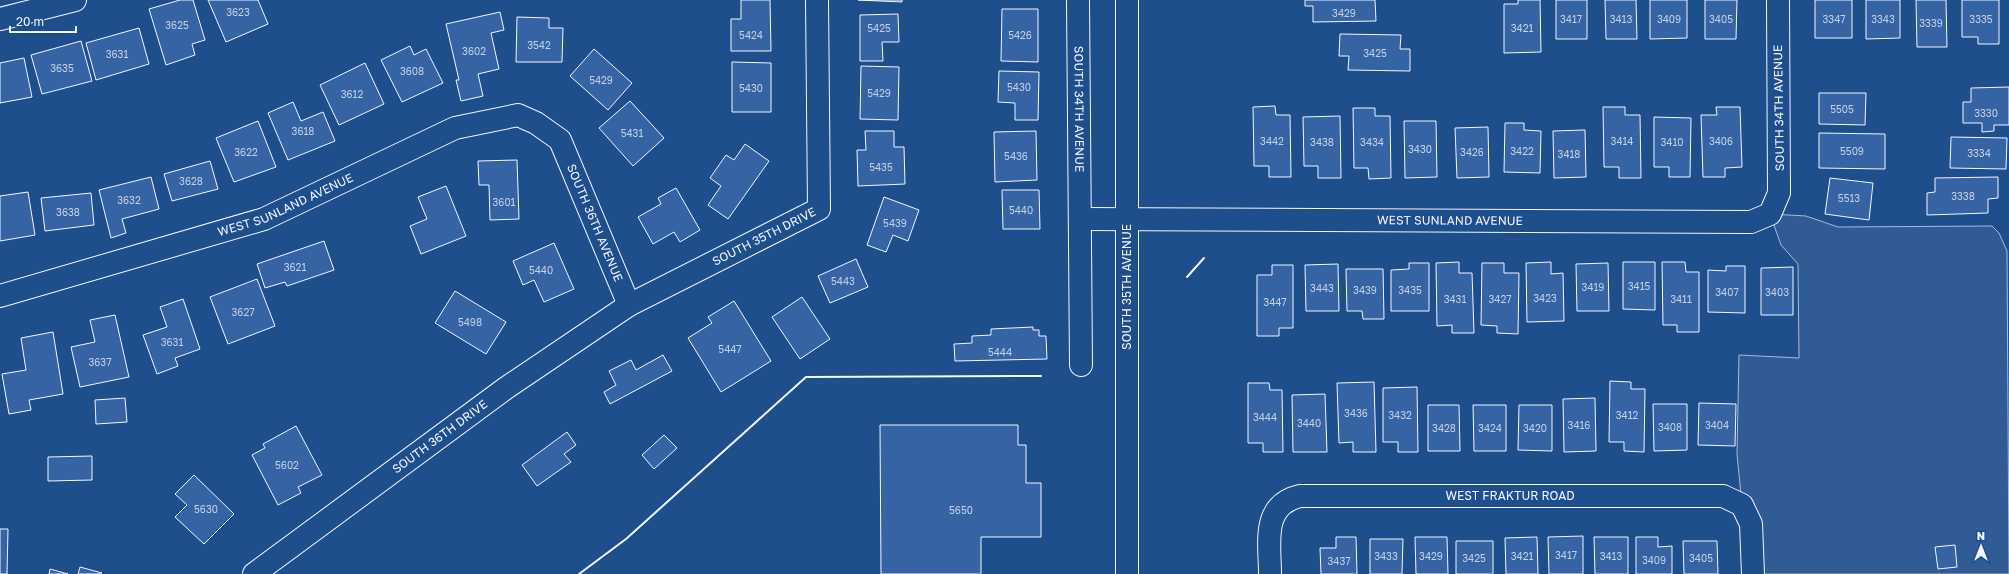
<svg xmlns="http://www.w3.org/2000/svg" width="2009" height="574" viewBox="0 0 2009 574" font-family="'Golos Text',sans-serif">
<rect width="100%" height="100%" fill="#1f4e8c"/>
<path fill="#305b95" stroke="#a8bbd7" d="M1770,214L1806,216L1838,227L1992,226L1999,233L2007,251L2009,574H1753L1742,505L1737,454L1739,355L1799,358L1798,264L1781,245Z"/>
<path fill="#3563a3" stroke="#f2f6ff" d="M180,0H193L205,40L192,44L195,55L166,65L149,9Z
M208,0H258L268,24L226,42Z
M741,0H770L771,51H731V19H741Z
M858,0H902V2Z
M1305,0H1375L1376,21L1313,22V6H1305Z
M1518,0H1540L1541,52L1504,53V4H1518Z
M1556,0H1587V39H1556Z
M1605,0H1636L1637,39H1606Z
M1650,0H1687V38L1650,39Z
M1705,0H1737L1736,39H1705Z
M1815,0H1852V38H1815Z
M1866,0H1900V38L1866,39Z
M1916,0H1946L1947,47H1917Z
M1962,0H1999V44H1978V37H1962Z
M1002,9H1038V62L1001,61Z
M500,12L504,30L491,33L499,69L478,74L483,96L461,101L456,80H459L446,24Z
M898,14L899,42H882L883,61H860V15Z
M517,17L549,18V28H563L562,62H516Z
M139,28L149,64L96,80L86,43Z
M1340,34L1401,35L1400,49H1410V71L1348,70L1349,56H1339Z
M81,41L92,81L42,94L31,55Z
M410,46L414,55L426,49L443,83L402,102L381,60Z
M594,49L632,83L608,110L570,76Z
M24,58L32,97L0,103V63Z
M732,62L771,63V112H732Z
M365,63L384,104L339,125L320,85Z
M861,66L899,67L898,120L860,119Z
M999,71L1039,72L1038,120H1015V103L998,102Z
M2009,87V125H1994V131L1982,132V123H1963V102H1971V88Z
M1819,93H1866L1865,125L1819,124Z
M630,101L664,138L633,166L599,128Z
M293,102L301,121L323,112L335,141L288,160L268,113Z
M1275,106L1276,115H1290L1291,177H1269V166H1254L1253,107Z
M1603,107H1625V115H1640L1641,178H1619V167H1604Z
M1716,107H1740L1742,167L1725,168V177H1703L1701,115H1717Z
M1353,108H1375V116H1390L1391,178L1369,179L1368,168H1354Z
M1340,116L1341,178H1318V166H1304L1303,117Z
M1654,117L1691,118L1690,177H1669V167H1654Z
M258,121L276,167L234,182L216,138Z
M1404,121H1436L1437,177L1405,178Z
M1505,123H1524V130L1541,131L1540,173L1504,172Z
M1488,127L1489,177L1457,178L1455,128Z
M1585,130L1586,177L1554,178L1553,131Z
M865,131H894V147H904L905,184L858,186L857,150H866Z
M1036,131L1037,180L995,182L994,132Z
M1819,133L1885,134V169L1819,168Z
M1951,137L2007,138L2006,169L1950,168Z
M745,144L769,161L728,219L708,205L721,186L710,178L726,155L734,160Z
M517,160L519,219L490,220L489,185H479L478,161Z
M210,161L218,189L172,201L164,174Z
M151,177L159,209L122,219L126,233L111,238L99,190Z
M1998,177V198L1988,199V213L1927,215V193L1935,192V178Z
M1830,178L1873,183L1869,220L1825,214Z
M446,186L466,236L421,254L410,226L427,219L418,197Z
M676,188L700,230L680,242L674,232L653,244L638,217L661,204L658,198Z
M1002,190H1039L1040,229H1003Z
M28,192L35,235L0,241V196Z
M91,193L94,225L45,231L41,198Z
M884,197L919,210L908,241L893,235L886,252L867,245Z
M324,241L334,270L287,286L285,282L265,288L257,264Z
M554,243L574,289L544,302L534,280L523,285L513,261Z
M856,259L868,287L830,303L818,276Z
M1459,262V273H1472L1474,333H1452V325L1437,326L1436,263Z
M1551,262V274L1563,273L1564,321L1527,322L1526,263Z
M1623,262H1655V310L1623,309Z
M1662,262H1685L1686,272H1699V332H1677V325H1663Z
M1409,263H1429V311H1391V270L1409,269Z
M1482,263H1504V273H1519L1518,334L1497,333V326L1481,325Z
M1608,263L1609,311H1577L1576,264Z
M1338,264L1339,311H1306L1305,265Z
M1272,265H1293V328H1279V336H1257V275H1272Z
M1726,266H1745V313L1708,312V270L1726,271Z
M1793,267V315H1761V268Z
M1346,269H1383L1384,319H1363L1362,311H1347Z
M257,279L275,326L228,344L210,297Z
M455,291L506,322L486,354L435,323Z
M802,297L830,339L800,359L772,317Z
M183,299L200,349L175,358L178,366L157,374L143,335L167,327L160,307Z
M734,301L771,361L721,392L688,338L712,323L708,317Z
M115,315L129,377L80,387L71,347L95,342L90,320Z
M1033,327V330H1039V336H1046L1047,359L955,361L954,344L972,343V336L991,335V329Z
M53,332L63,394L29,400L31,410L9,414L2,374L26,370L21,338Z
M663,355L672,371L610,404L604,392L616,385L609,371L631,360L636,370Z
M1610,381L1631,382V389H1645L1644,452L1624,451V442H1609Z
M1374,382L1376,452H1353V442L1339,443L1337,383Z
M1248,383H1269L1270,390H1282L1283,452H1263V443H1248Z
M1417,387L1418,452H1398V442H1383V388Z
M1325,394L1327,452H1293L1292,395Z
M125,398L127,422L96,424L95,400Z
M1595,398L1596,451L1564,452L1563,399Z
M1699,403L1736,404L1735,446L1698,445Z
M1653,404H1687V450L1654,451Z
M1428,405H1459L1460,451H1428Z
M1473,405H1506V451H1474Z
M1519,405H1552V451L1518,450Z
M880,425H1018V445H1026V483H1041V537H981V574H881Z
M296,426L322,475L298,487L301,493L278,505L252,455L265,448L263,444Z
M567,432L576,445L564,454L571,462L537,486L522,465Z
M664,435L677,448L654,469L642,455Z
M92,456V480L48,481V457Z
M194,475L234,514L204,544L175,517L187,505L175,494Z
M0,529H8L7,574H0Z
M1583,536V574H1549L1548,537Z
M1336,537H1356L1357,574H1321L1320,548H1336Z
M1415,537H1447L1448,574H1416Z
M1537,537L1538,574H1506L1505,538Z
M1594,537H1628V574H1595Z
M1636,537H1658V547L1672,546V574H1636Z
M1370,539H1403L1402,574H1370Z
M1456,541H1493V574H1456Z
M1683,541H1717L1718,574H1684Z
M1955,545L1957,567L1938,569L1935,547Z
M80,567L102,573L101,574H78Z
M50,569L68,574H49Z"/>
<g fill="none" stroke-linecap="round" stroke-linejoin="round">
<defs>
<g id="minor">
<path id="s1" d="M1078,0L1081,365"/>
<path d="M0,19L75,0"/>
<path id="s2" d="M1080,219L1751,222L1770,214L1779,193L1778,0"/>
<path id="s3" d="M0,296L264,219L455,128L518,115L536,123L560,140L629,305"/>
<path id="s4" d="M254,574L506,388L629,305L819,209L817,0"/>
<path id="s5" d="M1270,574C1270,543 1261,505 1300,496H1723L1742,505L1751,524L1753,574"/>
</g>
<path id="major" d="M1127,574V0"/>
</defs>
<use href="#minor" stroke="#f2f6ff" stroke-width="24"/>
<use href="#major" stroke="#f2f6ff" stroke-width="24"/>
<use href="#minor" stroke="#1f4e8c" stroke-width="22"/>
<use href="#major" stroke="#1f4e8c" stroke-width="22"/>
<path stroke="#f2f6ff" stroke-width="2" d="M1187,277L1204,258
M579,574L626,539L806,377L1041,376"/>
</g>
<g text-anchor="middle" stroke-width="3" stroke-linejoin="round" paint-order="stroke">
<g font-size="10" fill="#c3d1e8">
<text x="238" y="16">3623</text>
<text x="1344" y="17">3429</text>
<text x="1571" y="23">3417</text>
<text x="1621" y="23">3413</text>
<text x="1669" y="23">3409</text>
<text x="1721" y="23">3405</text>
<text x="1834" y="23">3347</text>
<text x="1883" y="23">3343</text>
<text x="1981" y="23">3335</text>
<text x="1931" y="27">3339</text>
<text x="177" y="29">3625</text>
<text x="879" y="32">5425</text>
<text x="1522" y="32">3421</text>
<text x="751" y="39">5424</text>
<text x="1020" y="39">5426</text>
<text x="539" y="49">3542</text>
<text x="474" y="55">3602</text>
<text x="1375" y="57">3425</text>
<text x="117" y="58">3631</text>
<text x="62" y="72">3635</text>
<text x="412" y="75">3608</text>
<text x="601" y="84">5429</text>
<text x="1019" y="91">5430</text>
<text x="751" y="92">5430</text>
<text x="879" y="97">5429</text>
<text x="352" y="98">3612</text>
<text x="1842" y="113">5505</text>
<text x="1986" y="117">3330</text>
<text x="303" y="135">3618</text>
<text x="632" y="137">5431</text>
<text x="1272" y="145">3442</text>
<text x="1622" y="145">3414</text>
<text x="1721" y="145">3406</text>
<text x="1322" y="146">3438</text>
<text x="1372" y="146">3434</text>
<text x="1672" y="146">3410</text>
<text x="1420" y="153">3430</text>
<text x="1522" y="155">3422</text>
<text x="1852" y="155">5509</text>
<text x="246" y="156">3622</text>
<text x="1472" y="156">3426</text>
<text x="1979" y="157">3334</text>
<text x="1569" y="158">3418</text>
<text x="1016" y="160">5436</text>
<text x="881" y="171">5435</text>
<text x="191" y="185">3628</text>
<text x="1963" y="200">3338</text>
<text x="1849" y="202">5513</text>
<text x="129" y="204">3632</text>
<text x="504" y="206">3601</text>
<text x="1021" y="214">5440</text>
<text x="68" y="216">3638</text>
<text x="895" y="227">5439</text>
<text x="295" y="271">3621</text>
<text x="541" y="274">5440</text>
<text x="843" y="285">5443</text>
<text x="1639" y="290">3415</text>
<text x="1593" y="291">3419</text>
<text x="1322" y="292">3443</text>
<text x="1365" y="294">3439</text>
<text x="1410" y="294">3435</text>
<text x="1727" y="296">3407</text>
<text x="1777" y="296">3403</text>
<text x="1545" y="302">3423</text>
<text x="1455" y="303">3431</text>
<text x="1500" y="303">3427</text>
<text x="1681" y="303">3411</text>
<text x="1275" y="306">3447</text>
<text x="243" y="316">3627</text>
<text x="470" y="326">5498</text>
<text x="172" y="346">3631</text>
<text x="730" y="353">5447</text>
<text x="1000" y="356">5444</text>
<text x="100" y="366">3637</text>
<text x="1356" y="417">3436</text>
<text x="1400" y="419">3432</text>
<text x="1627" y="419">3412</text>
<text x="1265" y="421">3444</text>
<text x="1309" y="427">3440</text>
<text x="1579" y="429">3416</text>
<text x="1717" y="429">3404</text>
<text x="1670" y="431">3408</text>
<text x="1444" y="432">3428</text>
<text x="1490" y="432">3424</text>
<text x="1535" y="432">3420</text>
<text x="287" y="469">5602</text>
<text x="206" y="513">5630</text>
<text x="961" y="514">5650</text>
<text x="1566" y="559">3417</text>
<text x="1386" y="560">3433</text>
<text x="1431" y="560">3429</text>
<text x="1522" y="560">3421</text>
<text x="1611" y="560">3413</text>
<text x="1474" y="562">3425</text>
<text x="1701" y="562">3405</text>
<text x="1654" y="564">3409</text>
<text x="1339" y="565">3437</text>
</g>
<g font-size="12" fill="#f2f6ff" stroke="#1f4e8c">
<text transform="translate(1779 108) rotate(-91)" y="4">SOUTH 34TH AVENUE</text>
<text dy="4" stroke="none"><textPath href="#s1" startOffset="109">SOUTH 34TH AVENUE</textPath></text>
<text dy="4" stroke="none"><textPath href="#s3" startOffset="300">WEST SUNLAND AVENUE</textPath></text>
<text dy="4" stroke="none"><textPath href="#s2" startOffset="370">WEST SUNLAND AVENUE</textPath></text>
<text dy="4" stroke="none"><textPath href="#s3" startOffset="690">SOUTH 36TH AVENUE</textPath></text>
<text dy="4" stroke="none"><textPath href="#s4" startOffset="613">SOUTH 35TH DRIVE</textPath></text>
<text transform="translate(1127 287) rotate(-90)" y="4">SOUTH 35TH AVENUE</text>
<text dy="4" stroke="none"><textPath href="#s4" startOffset="231">SOUTH 36TH DRIVE</textPath></text>
<text dy="4" stroke="none"><textPath href="#s5" startOffset="303">WEST FRAKTUR ROAD</textPath></text>
</g>
</g>
<g transform="translate(1981 546)" stroke="#1f4e8c" stroke-width="3" paint-order="stroke">
<path d="M0-3L7 15L0 10L-7 15Z" fill="#f2f6ff"/>
<text y="-6" font-size="11" font-weight="bold" text-anchor="middle" fill="#f2f6ff">N</text>
</g>
<path d="M10 26v6h66v-6" fill="none" stroke="#f2f6ff" stroke-width="2"/>
<text x="16" y="26" font-size="12" fill="#f2f6ff" stroke="#1f4e8c" stroke-width="3" paint-order="stroke">20 m</text>
</svg>
